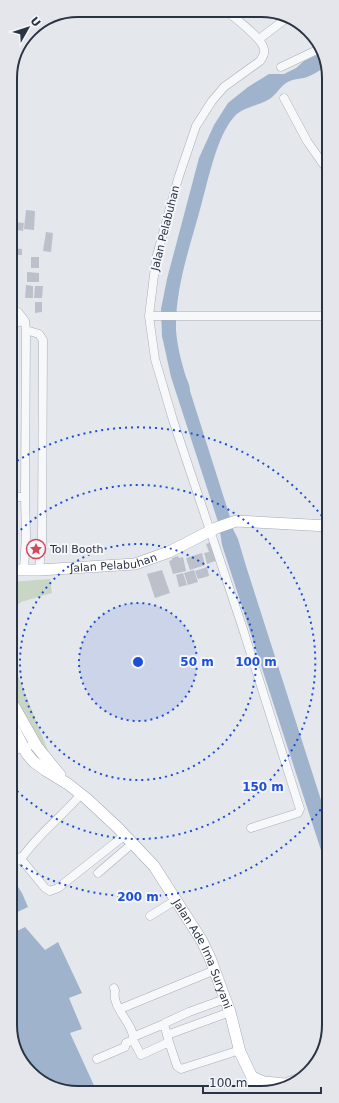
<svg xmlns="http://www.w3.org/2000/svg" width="339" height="1103" viewBox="0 0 339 1103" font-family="'DejaVu Sans',sans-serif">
<rect width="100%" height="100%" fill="#e4e7ec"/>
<path fill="#c9d6c5" d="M50,579L52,593L21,602L11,610V582Z
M11,658L53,763L36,744L11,694Z"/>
<path fill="#9fb4cc" d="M321,53L328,65C322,69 310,77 304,78C298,79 292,79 286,83C279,88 275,97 266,101C256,106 241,108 234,117C217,136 209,177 202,202C191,244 175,286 176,330C177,345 181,360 185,374C187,381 190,384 190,391L230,517L231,525L238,539L246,566L329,825V875L222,545L219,525L171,377L162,336L161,309L167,279L199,158L214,125L228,103L248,87L269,74H284L296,68L304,61Z
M11,876L22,893L28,907L11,915Z
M25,927L45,950L58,942L82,993L69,998L82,1029L70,1033L97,1092H65L30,1073L11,1038V934Z"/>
<path fill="#bbc0ca" d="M26,210L35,211L34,230L24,229Z
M12,222L24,223L23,231L11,229Z
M46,232L53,233L51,252L43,251Z
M13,248L22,249V255H13Z
M31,257H39V268H31Z
M27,272L39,273V282H27Z
M15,283V294H10V284Z
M26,285L33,286V298H25Z
M35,286H43L42,298H34Z
M35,302H42V312L35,313Z
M212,542L218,560L207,564L204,553L209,552L206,544Z
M202,553L205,565L190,570L186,558Z
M178,556L179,558L183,557L186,571L173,574L169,561L172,560V558Z
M207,567L209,576L198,579L195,571Z
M162,570L170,593L155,598L147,574Z
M194,570L198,582L188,585L184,573Z
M183,573L187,585L179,587L176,575Z"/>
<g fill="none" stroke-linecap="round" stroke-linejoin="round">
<defs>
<path id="minor" d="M228,12C237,20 262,38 264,49C265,54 263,57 260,61L224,87L212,101L196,126L178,179L156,259L149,316L155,359L173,420L242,626L300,809L298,813L251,828
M259,39L287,18
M281,67L319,49
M284,98L307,141L328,171
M10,310L18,312L25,321L26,330L39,334L43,340L42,542L39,570
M149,316H328
M10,326C14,322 20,322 25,321
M11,497H25L26,536L24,569
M25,497L26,330
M11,750L14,748L18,749L28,747
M81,794C62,817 38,834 21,859L45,888L50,891L58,888L125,835
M11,866L21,857
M98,873L133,843
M150,916L176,900
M114,988L115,991C111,1008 136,1026 133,1040L141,1055L169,1042L164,1024L165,1023L189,1012L225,999
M120,1009L215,970
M167,1035L230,1012
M133,1037L164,1024
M169,1042L177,1066L181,1069L240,1050
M97,1059L125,1047L126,1043L133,1040
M283,1086L289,1081L298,1078"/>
<g id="major">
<path id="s1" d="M11,570H39L135,564L169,552L216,528L236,521L328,526"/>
<path d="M11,701L37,747L60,775"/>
<path id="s2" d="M11,723L27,754L34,762L45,770L68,784L87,799L117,827L154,866L202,941L210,958L230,1012L240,1052L252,1077L255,1092"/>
<path d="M252,1077L264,1082L285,1084"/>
</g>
</defs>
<use href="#minor" stroke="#a9aeb7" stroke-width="9"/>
<use href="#major" stroke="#a3abb8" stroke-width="12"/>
<use href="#minor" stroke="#f7f8fa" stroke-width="8"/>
<use href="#major" stroke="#fff" stroke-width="11"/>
</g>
<circle cx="138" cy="662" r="59" fill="#1d4ed8" fill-opacity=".12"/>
<g fill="none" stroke="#1d4ed8" stroke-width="2" stroke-dasharray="2 4">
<circle cx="138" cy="662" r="59"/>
<circle cx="138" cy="662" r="118"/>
<path d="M12 538A177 177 0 1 1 12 786"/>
<path d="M328 800A235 235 0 0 1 12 860M12 464A235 235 0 0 1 328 524"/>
</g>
<defs>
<symbol id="sight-ring" viewBox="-11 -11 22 22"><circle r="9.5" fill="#f4f6f9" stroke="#d1495b" stroke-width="1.5"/><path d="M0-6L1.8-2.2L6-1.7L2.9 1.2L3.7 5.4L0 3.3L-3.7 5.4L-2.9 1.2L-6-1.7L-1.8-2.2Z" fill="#d1495b"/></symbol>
</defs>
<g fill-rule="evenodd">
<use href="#sight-ring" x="25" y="538" width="22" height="22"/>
</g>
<g text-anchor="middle" stroke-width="4" stroke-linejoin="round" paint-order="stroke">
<g font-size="11" fill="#2b3445" stroke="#f4f6f9">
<text transform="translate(165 228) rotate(-76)" y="4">Jalan Pelabuhan</text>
<text dy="4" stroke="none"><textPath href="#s1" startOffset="103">Jalan Pelabuhan</textPath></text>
<text dy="4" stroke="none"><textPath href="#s2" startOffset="306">Jalan Ade Ima Suryani</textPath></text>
</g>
<g font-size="11" fill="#2b3445" stroke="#f4f6f9" text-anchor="start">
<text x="50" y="553">Toll Booth</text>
</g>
</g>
<path d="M0 0H339V1103H0ZM78 17H261A61 61 0 0 1 322 78V1025A61 61 0 0 1 261 1086H78A61 61 0 0 1 17 1025V78A61 61 0 0 1 78 17Z" fill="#e4e6eb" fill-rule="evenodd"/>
<path fill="none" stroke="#2b3445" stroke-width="2" d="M78 17H261A61 61 0 0 1 322 78V1025A61 61 0 0 1 261 1086H78A61 61 0 0 1 17 1025V78A61 61 0 0 1 78 17Z"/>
<circle cx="138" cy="662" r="6" fill="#1d4ed8" stroke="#f4f6f9" stroke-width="2"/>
<g font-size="12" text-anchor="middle" font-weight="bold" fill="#1d4ed8" stroke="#f4f6f9" stroke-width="4" stroke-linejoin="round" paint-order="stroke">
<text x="197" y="666">50 m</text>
<text x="256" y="666">100 m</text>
<text x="263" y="791">150 m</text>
<text x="138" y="901">200 m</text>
</g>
<g transform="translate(28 28) rotate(51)" stroke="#f4f6f9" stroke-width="3" paint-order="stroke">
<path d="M0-3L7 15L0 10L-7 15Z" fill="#2b3445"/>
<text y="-6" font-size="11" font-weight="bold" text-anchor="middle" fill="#2b3445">U</text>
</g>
<path d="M203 1087v6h118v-6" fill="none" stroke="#2b3445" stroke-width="2"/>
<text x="209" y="1087" font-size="12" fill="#2b3445" stroke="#f4f6f9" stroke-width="3" paint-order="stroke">100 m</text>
</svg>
